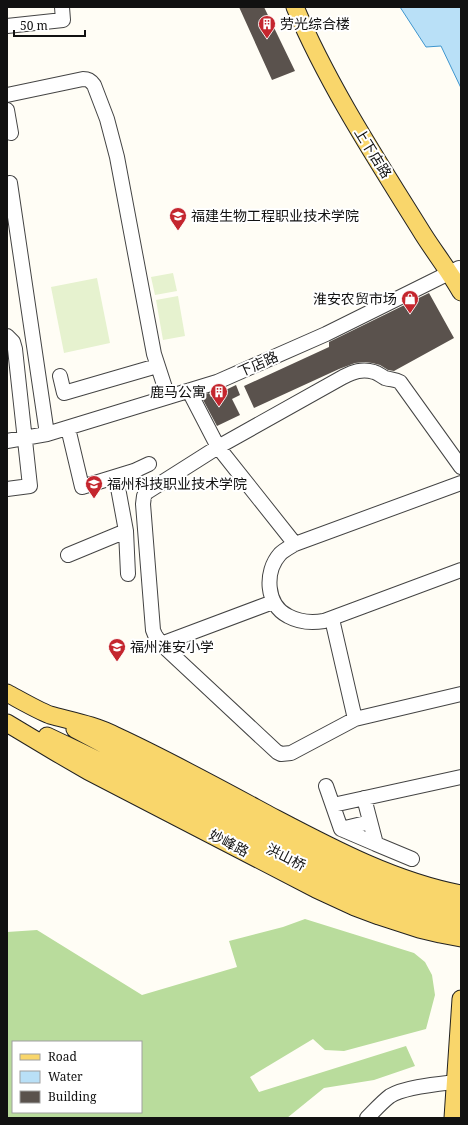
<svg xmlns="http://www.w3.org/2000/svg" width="468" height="1125" viewBox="0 0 468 1125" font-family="'Noto Serif','Noto Sans SC',serif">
<rect width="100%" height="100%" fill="#fffdf5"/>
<path fill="#b9dc9c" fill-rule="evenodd" d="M305,919L414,953L425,962L432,975L435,995L426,1029L344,1051L325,1050L313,1039L250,1077L259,1092L406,1046L415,1066L374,1080L324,1088L287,1118H7V932L37,930L142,995L237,967L229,941L283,927ZM13,1042H141V1112H13Z"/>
<path fill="#e6f2cf" d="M173,273L177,291L155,295L151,277Z
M97,278L110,343L64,353L51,287Z
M178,296L185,336L163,340L156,300Z"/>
<path fill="#b9e0f7" stroke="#3f96cf" d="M400,7H461V88L441,46L426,47Z"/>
<path fill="#5a524d" d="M239,7H264L295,71L272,80Z
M429,293L454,338L394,371L388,370L380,365L372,363L365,362L355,363L339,369L254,408L244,386L329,347V342Z
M236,385L240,395L232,399L240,415L217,426L201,396L209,393L211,397Z"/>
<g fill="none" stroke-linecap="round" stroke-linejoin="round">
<defs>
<path id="minor" d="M7,26L63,20L62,7
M7,95L83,79C88,79 90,80 94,85L107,119L117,157L154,354L168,397
M7,110L11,133
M10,183L47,434
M7,336L13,342L15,349L30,486L7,489
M60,376L64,393L157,366
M189,391L218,447L295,544
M68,428L82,487L134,471L149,464
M7,441L47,434L217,382L326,334L459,268
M461,467L400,382C395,379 391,380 385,378C381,376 378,373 374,372C362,368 353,372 343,377L218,447L147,492L144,496L143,504L153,630L155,635L161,644L277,752L281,754L291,753L355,719L461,694
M116,477L126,531L128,574
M461,483L295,544C290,547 284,550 280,554C264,572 266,605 288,616C299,622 312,623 324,621L461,570
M68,555L126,531
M332,619L355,719
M161,644L273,602
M326,786L341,829L370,822
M364,798L376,844L412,859
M333,805L461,777
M341,829L376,844
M367,1118C374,1111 382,1102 390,1096C404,1087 438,1084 455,1082"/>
<path id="major" d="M295,7C329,87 377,160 423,234C435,253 450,272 461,292
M7,693C20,700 37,710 50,715C72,721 95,725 116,736C168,760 219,788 269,815C330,847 393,881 461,894
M7,723L57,753L88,771L316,889L355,907L379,916L419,929L440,934L461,938
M75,729L299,848L360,876L381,886L402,894L461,909
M47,736C113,767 178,800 243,834C312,870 383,911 461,923
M453,1118L461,999"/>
</defs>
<use href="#minor" stroke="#444" stroke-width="16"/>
<use href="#major" stroke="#222" stroke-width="19"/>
<use href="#minor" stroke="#fff" stroke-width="14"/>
<use href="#major" stroke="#f9d66b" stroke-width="17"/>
</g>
<defs>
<symbol id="building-pin" viewBox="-11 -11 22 30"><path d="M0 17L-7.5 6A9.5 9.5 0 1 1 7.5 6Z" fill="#c4262e" stroke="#fff"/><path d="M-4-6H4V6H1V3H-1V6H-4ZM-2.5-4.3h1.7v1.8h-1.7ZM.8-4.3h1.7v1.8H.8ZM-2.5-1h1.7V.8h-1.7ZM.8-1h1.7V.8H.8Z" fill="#fff"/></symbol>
<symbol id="university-pin" viewBox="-11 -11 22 30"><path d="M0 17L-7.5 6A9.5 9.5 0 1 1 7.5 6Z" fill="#c4262e" stroke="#fff"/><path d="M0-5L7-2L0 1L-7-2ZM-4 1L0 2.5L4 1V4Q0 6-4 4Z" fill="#fff"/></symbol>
<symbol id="shop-pin" viewBox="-11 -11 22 30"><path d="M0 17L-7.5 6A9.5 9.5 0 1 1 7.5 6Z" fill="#c4262e" stroke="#fff"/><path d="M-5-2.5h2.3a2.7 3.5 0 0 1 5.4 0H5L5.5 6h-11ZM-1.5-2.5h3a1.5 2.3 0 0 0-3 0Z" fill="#fff"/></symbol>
<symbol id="school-pin" viewBox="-11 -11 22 30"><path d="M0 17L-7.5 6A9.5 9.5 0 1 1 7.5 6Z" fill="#c4262e" stroke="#fff"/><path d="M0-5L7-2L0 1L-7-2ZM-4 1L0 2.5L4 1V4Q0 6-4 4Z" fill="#fff"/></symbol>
</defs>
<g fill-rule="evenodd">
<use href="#building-pin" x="257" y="14" width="20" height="27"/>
<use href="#university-pin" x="168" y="206" width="20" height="27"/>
<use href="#shop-pin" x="400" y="289" width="20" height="27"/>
<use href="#building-pin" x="209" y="382" width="20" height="27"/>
<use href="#university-pin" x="84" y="474" width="20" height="27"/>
<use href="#school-pin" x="107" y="637" width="20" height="27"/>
</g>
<g text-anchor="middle" stroke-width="4" stroke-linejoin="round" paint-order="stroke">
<g font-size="14" fill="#111" stroke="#fff" text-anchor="start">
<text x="280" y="29">劳光综合楼</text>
<text x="191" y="221">福建生物工程职业技术学院</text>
<text x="397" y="304" text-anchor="end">淮安农贸市场</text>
<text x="206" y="397" text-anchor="end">鹿马公寓</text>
<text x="107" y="489">福州科技职业技术学院</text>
<text x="130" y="652">福州淮安小学</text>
</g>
<g font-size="14" fill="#111" stroke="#fff">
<text transform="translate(373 153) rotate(58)" y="5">上下店路</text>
<text transform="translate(258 364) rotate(-24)" y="5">下店路</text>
<text transform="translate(229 843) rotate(27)" y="5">妙峰路</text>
<text transform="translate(286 857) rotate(27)" y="5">洪山桥</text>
</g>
</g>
<rect width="468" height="1125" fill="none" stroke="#111111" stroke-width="16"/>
<rect x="12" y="1041" width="130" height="72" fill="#ffffff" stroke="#a0a0a0"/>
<rect x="20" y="1054" width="20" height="6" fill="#f9d66b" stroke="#a0a0a0"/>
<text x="48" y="1061" font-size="12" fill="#111111">Road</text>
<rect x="20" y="1071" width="20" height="12" fill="#b9e0f7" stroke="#a0a0a0"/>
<text x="48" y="1081" font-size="12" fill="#111111">Water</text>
<rect x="20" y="1091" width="20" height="12" fill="#5a524d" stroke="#a0a0a0"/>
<text x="48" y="1101" font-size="12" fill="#111111">Building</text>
<path d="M14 30v6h71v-6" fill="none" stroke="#111111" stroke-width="2"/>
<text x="20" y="30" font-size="12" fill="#111111" stroke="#ffffff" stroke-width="3" paint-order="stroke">50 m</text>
</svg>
